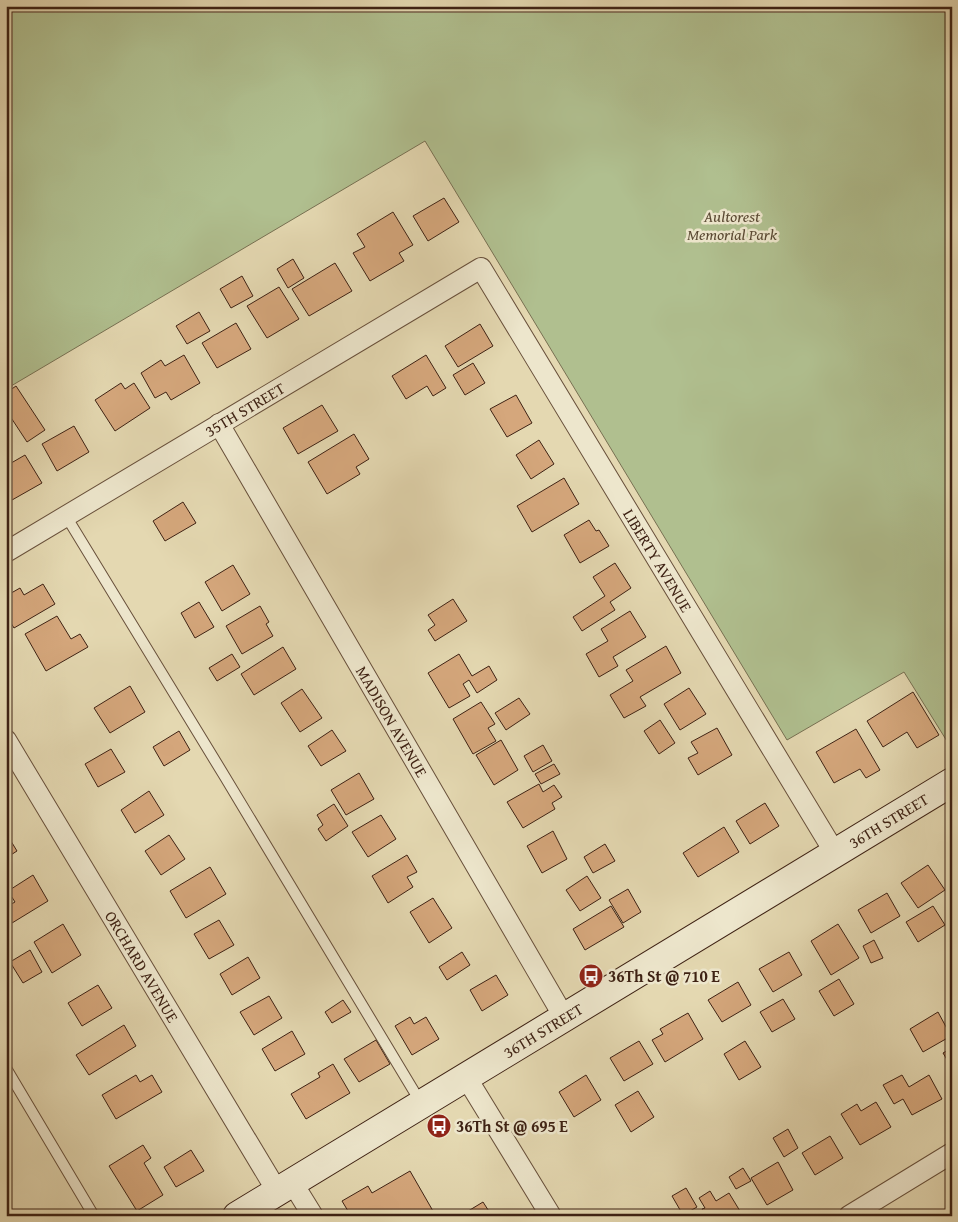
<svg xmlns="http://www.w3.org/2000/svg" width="958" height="1222" viewBox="0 0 958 1222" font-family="'Gentium Book Plus',serif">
<rect width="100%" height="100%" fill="#e4d8b1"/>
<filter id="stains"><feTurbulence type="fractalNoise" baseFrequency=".004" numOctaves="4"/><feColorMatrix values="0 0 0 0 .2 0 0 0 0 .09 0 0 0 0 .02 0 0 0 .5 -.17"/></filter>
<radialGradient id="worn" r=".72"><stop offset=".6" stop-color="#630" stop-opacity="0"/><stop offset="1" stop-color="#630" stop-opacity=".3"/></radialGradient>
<path fill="#b0bf8f" stroke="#777052" d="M6,6H952V745L950,746L904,672L787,740L425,141L6,389Z"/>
<path fill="#d5a77c" stroke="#3e2214" d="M444,198L459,222L428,241L413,216Z
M393,212L413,245L399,253L404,261L370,281L353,253L365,247L357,234Z
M293,259L304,278L288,288L277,269Z
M335,263L352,291L309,316L292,289Z
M242,276L253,296L231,308L220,289Z
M279,287L299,319L267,338L247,306Z
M199,312L210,331L187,344L176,326Z
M236,323L251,349L217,368L202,343Z
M480,324L493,346L458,367L445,346Z
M184,355L200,383L171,400L166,392L155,398L141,373L161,360L165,366Z
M426,355L446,388L433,396L427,386L406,399L392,376Z
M473,363L485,383L465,395L453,375Z
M121,383L125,389L134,383L150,408L115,431L95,400Z
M16,386L45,430L27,442L6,410V393Z
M516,395L532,423L507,437L490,409Z
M322,405L338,431L298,454L283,428Z
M74,426L89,452L57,471L42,444Z
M354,434L369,459L356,467L360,474L327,494L308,462Z
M539,440L554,464L531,479L516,455Z
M25,455L42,483L12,500L6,491V466Z
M564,478L579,504L532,532L517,506Z
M183,502L196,523L165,541L153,521Z
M589,520L596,531L599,530L609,546L580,563L564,535Z
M615,563L631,588L610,602L615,610L582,631L573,617L605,596L593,577Z
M233,565L250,594L222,611L205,582Z
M43,584L55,604L14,628L6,615V596L20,588L24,595Z
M453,599L467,621L435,641L428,630L435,625L428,615Z
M199,602L214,627L195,638L181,613Z
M260,606L269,622L266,624L273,636L242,654L226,626Z
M630,611L646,637L613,657L618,666L599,677L586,654L608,641L601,629Z
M57,616L71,639L80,634L88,647L46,671L25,634Z
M666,646L681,673L640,697L646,706L624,718L610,695L633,681L626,670Z
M283,647L296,669L254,695L241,674Z
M232,654L240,667L217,681L209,668Z
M459,654L472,676L489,666L497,680L477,693L469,680L463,684L470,696L449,708L428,673Z
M130,686L145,712L110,733L94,708Z
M689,688L706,714L680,730L664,704Z
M302,689L322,718L300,732L281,703Z
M913,692L939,735L917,748L907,732L883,747L867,721Z
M519,698L530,714L506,730L495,713Z
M481,702L495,724L488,728L496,741L473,754L453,719Z
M660,720L675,743L659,754L644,731Z
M717,728L732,755L698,775L688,758L698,753L691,742Z
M856,729L880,770L866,778L860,769L834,783L816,752Z
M332,730L346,751L321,766L308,746Z
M179,731L190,750L164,766L153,747Z
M501,740L518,770L494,785L476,755Z
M543,745L552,761L533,772L524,756Z
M111,749L125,772L98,787L85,764Z
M554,764L560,774L541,784L535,774Z
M359,773L374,799L346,815L331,790Z
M539,784L543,792L554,785L562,797L552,803L555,809L523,828L507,802Z
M149,791L164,815L135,833L121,810Z
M765,803L779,826L750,844L736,821Z
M334,804L348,826L326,841L318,829L323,825L317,815Z
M381,815L396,839L368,857L352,832Z
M724,827L739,852L698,877L683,853Z
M553,831L567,859L542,873L527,846Z
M6,833L17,851L6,858Z
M169,835L185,859L161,875L145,851Z
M605,844L615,861L593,873L584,857Z
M407,855L417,872L407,877L413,887L388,903L372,876Z
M928,865L945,890L918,908L901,883Z
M210,867L226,894L186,918L170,891Z
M33,875L48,901L12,923L6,913V907L15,902L8,891Z
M587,876L601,898L580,911L566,890Z
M628,889L641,912L623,923L609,900Z
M887,893L900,916L871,933L858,910Z
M433,898L452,928L429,943L410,912Z
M611,906L624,927L585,950L573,929Z
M933,906L945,925L918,942L906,922Z
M219,920L234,945L209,959L194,934Z
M63,924L81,955L52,973L34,942Z
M838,924L859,958L831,975L811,941Z
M874,940L883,958L871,963L863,946Z
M30,950L42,972L23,983L10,962Z
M462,952L470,965L447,980L439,967Z
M789,952L802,975L773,992L759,969Z
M248,957L260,978L232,995L220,974Z
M496,975L508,995L482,1011L470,990Z
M839,979L854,1004L834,1016L819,991Z
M738,982L751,1005L722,1022L708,1000Z
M98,985L112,1008L82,1026L68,1003Z
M269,996L282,1018L254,1035L240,1012Z
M783,999L795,1019L772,1032L760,1012Z
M343,1000L351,1012L332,1023L325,1012Z
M938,1012L951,1036L923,1052L910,1029Z
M688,1013L703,1039L665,1062L652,1040L663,1034L660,1029Z
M410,1017L414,1024L426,1017L439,1039L412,1055L395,1026Z
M124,1025L136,1046L89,1075L76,1055Z
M292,1031L305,1054L275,1071L262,1049Z
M376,1040L390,1064L359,1082L344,1059Z
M639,1041L653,1064L624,1081L610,1058Z
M745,1041L761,1067L739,1080L724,1054Z
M952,1048V1068L943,1053Z
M333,1064L350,1093L306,1119L291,1094L320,1077L318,1073Z
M136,1075L140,1082L152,1075L162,1092L116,1119L102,1095Z
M586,1075L601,1100L574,1117L559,1092Z
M902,1075L909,1087L929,1075L942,1099L912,1115L903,1099L894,1104L883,1085Z
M638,1091L654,1117L631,1132L615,1105Z
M876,1102L891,1127L860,1145L841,1114L857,1104L861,1111Z
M788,1129L798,1148L784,1157L773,1138Z
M830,1136L843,1158L815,1175L802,1153Z
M143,1145L151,1158L144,1163L163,1195L137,1211L109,1166Z
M191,1150L204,1171L176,1187L164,1167Z
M778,1162L793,1190L767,1205L751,1178Z
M743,1168L751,1181L736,1189L729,1177Z
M410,1171L433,1211L424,1216H351L342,1201L368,1186L372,1193Z
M686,1188L697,1207L683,1215L672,1196Z
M710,1191L716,1201L729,1193L743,1216H706L702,1209L705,1208L699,1198Z
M483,1202L492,1216H460Z"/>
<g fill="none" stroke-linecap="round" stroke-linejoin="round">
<defs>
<path id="service" d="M66,516L225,777L421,1103
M6,1068L94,1216"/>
<g id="minor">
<path id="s1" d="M219,424L564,1017"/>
<path id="s2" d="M6,552L481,268L835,853"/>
<path id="s3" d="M6,740L277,1191"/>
<path d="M466,1077L551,1216"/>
<path d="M292,1182L313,1216"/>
<path d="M849,1216L952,1153"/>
</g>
<g id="secondary">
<path id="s4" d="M237,1216L952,782"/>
</g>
</defs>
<use href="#service" stroke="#68503b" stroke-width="12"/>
<use href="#minor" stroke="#68503b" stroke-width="22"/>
<use href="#secondary" stroke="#3e2214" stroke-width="30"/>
<use href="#service" stroke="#ede6cc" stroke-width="10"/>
<use href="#minor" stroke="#ede6cc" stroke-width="20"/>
<use href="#secondary" stroke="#ede6cc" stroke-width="28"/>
</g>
<defs>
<symbol id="bus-disc" viewBox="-11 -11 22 22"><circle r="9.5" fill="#8f2418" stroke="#ede6cc"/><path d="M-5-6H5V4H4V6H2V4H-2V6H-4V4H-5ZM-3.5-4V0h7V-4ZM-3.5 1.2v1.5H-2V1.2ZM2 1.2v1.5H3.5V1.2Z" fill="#fff"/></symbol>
</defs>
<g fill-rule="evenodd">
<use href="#bus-disc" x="577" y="962" width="28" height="28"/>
<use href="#bus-disc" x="425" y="1112" width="28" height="28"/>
</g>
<g text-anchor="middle" stroke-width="5" stroke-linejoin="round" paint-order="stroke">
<g font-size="16" font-style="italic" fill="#5a4933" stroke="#ede6cc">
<text x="732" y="222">Aultorest<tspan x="732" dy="18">Memorial Park</tspan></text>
</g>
<g font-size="16" fill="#3e2214" stroke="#ede6cc">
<text dy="6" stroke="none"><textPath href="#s2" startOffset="278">35TH STREET</textPath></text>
<text dy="6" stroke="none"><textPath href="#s2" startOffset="895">LIBERTY AVENUE</textPath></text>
<text dy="6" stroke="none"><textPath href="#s1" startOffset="344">MADISON AVENUE</textPath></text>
<text dy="6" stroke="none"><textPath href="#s4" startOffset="762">36TH STREET</textPath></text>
<text dy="6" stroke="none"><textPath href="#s3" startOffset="264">ORCHARD AVENUE</textPath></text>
<text dy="6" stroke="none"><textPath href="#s4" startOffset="358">36TH STREET</textPath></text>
</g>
<g font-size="16" font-weight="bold" fill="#3e2214" stroke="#ede6cc" text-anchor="start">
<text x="608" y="982">36Th St @ 710 E</text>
<text x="456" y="1132">36Th St @ 695 E</text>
</g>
</g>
<rect width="958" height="1222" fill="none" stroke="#e4d8b1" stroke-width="25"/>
<rect x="8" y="8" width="943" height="1207" fill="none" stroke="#3e2214" stroke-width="2.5"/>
<rect x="12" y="12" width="933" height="1197" fill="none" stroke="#3e2214"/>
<rect width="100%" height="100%" filter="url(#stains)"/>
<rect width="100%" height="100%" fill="url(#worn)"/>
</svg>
